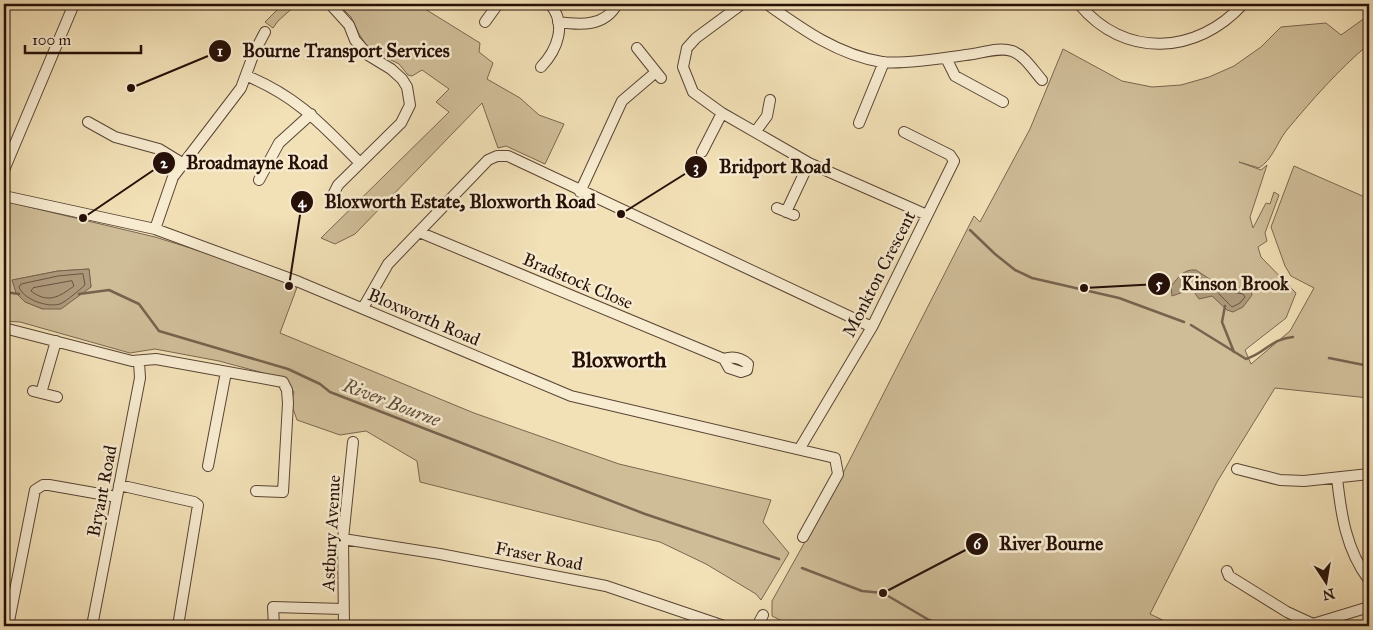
<svg xmlns="http://www.w3.org/2000/svg" width="1373" height="630" viewBox="0 0 1373 630" font-family="'IM FELL Great Primer',serif">
<rect width="100%" height="100%" fill="#f2e0b6"/>
<filter id="stains"><feTurbulence type="fractalNoise" baseFrequency=".004" numOctaves="4"/><feColorMatrix values="0 0 0 0 .2 0 0 0 0 .09 0 0 0 0 .02 0 0 0 .5 -.17"/></filter>
<radialGradient id="worn" r=".72"><stop offset=".6" stop-color="#630" stop-opacity="0"/><stop offset="1" stop-color="#630" stop-opacity=".3"/></radialGradient>
<path fill="#cfbd98" stroke="#7a6650" fill-rule="evenodd" d="M283,4H297L278,21L273,28L265,22Z
M338,4H427L425,9L480,43L479,52L493,63L487,79L520,98L539,115L564,124L545,164L506,146L498,148L482,103L355,234L335,244L321,238L449,112L436,102L449,89L422,70L412,76L408,75L399,64L369,49L359,34L351,17Z
M1369,15V44C1338,70 1312,100 1286,131C1277,143 1272,160 1259,168L1239,162L1261,170L1267,165L1250,217L1253,228L1266,203L1270,204L1274,192L1279,195L1265,233L1267,241L1258,247L1261,257L1296,293L1286,318L1245,350L1251,364L1290,331L1314,288L1291,276L1285,266L1271,227L1294,166L1367,198L1369,398L1275,388L1217,482L1150,614L1175,626H792L772,616V601L841,477L974,216L980,222L1030,129L1063,49L1122,81L1152,87L1181,85L1209,77L1234,66L1261,47L1281,27L1326,23L1341,35Z
M4,201L155,237L299,282L280,333L474,413L619,464L771,500L763,522L789,553L761,600L756,594L706,564L660,542L420,482L417,461L366,431L340,435L297,420L291,403L294,392L282,378L219,361L155,349L130,353L20,322L4,321ZM89,269L91,287L43,309C25,302 18,300 13,280L58,271Z"/>
<path fill="#ad997b" stroke="#77624d" d="M89,269L91,287L61,309H43L25,302L16,293L12,280L58,271Z
M1196,270L1217,284L1251,290L1252,295L1243,307L1233,312L1227,310L1212,296L1199,299L1192,289L1172,296L1171,286C1179,277 1183,269 1196,270Z"/>
<g fill="none" stroke-linecap="round" stroke-linejoin="round">
<path stroke="#6a5442" stroke-width="1" d="M83,274L85,285C78,291 68,300 60,304C47,308 23,299 19,287L21,284L58,276Z
M1197,275L1210,286L1209,290L1200,292L1194,285L1182,283L1187,276Z
M72,281L74,286C59,297 48,304 31,291L33,288Z
M1221,290L1243,294L1245,297L1240,303L1232,307L1219,294Z"/>
<path stroke="#77624d" stroke-width="2.5" d="M970,230L995,254L1015,270L1032,278L1119,298L1184,322
M4,292L19,294
M79,294L109,290L139,304L159,331L288,369L320,384L330,392L645,514L779,559
M1225,306L1222,322L1234,352
M1191,325L1246,359C1266,353 1270,339 1293,337
M1329,358L1369,366
M802,568L862,591L883,593L929,620L944,626"/>
<defs>
<path id="minor" d="M330,4L349,25L355,40L368,55L391,69L402,79L407,87L410,105L401,123L338,185L333,195
M742,4L696,38L687,48L683,67L693,92L722,113L809,163L927,215
M767,4C802,29 838,55 882,62C903,65 951,57 973,54C985,52 1000,47 1012,51C1024,55 1033,70 1042,80
M1079,4C1124,59 1197,55 1243,4
M485,22L498,4
M558,22C580,25 605,27 617,4
M637,48L661,78
M946,58L955,76L1003,102
M541,67C558,49 567,24 550,4
M247,76C298,97 322,125 360,163
M88,122L115,137L159,149L182,163
M859,123L884,62
M756,131L767,116L770,100
M702,152L722,113
M4,170L74,4
M259,180L279,143L311,114
M580,192L622,101L656,72
M4,196L155,229L299,282L571,396L835,458L838,474L803,537
M777,208L794,215
M786,212L809,163
M155,229L173,177L241,88L254,53L265,32
M419,232L724,359C733,356 741,358 748,364L747,370L741,372L729,368L724,359
M363,308L388,264L488,160L497,156H508L872,327
M4,328L132,361L156,359L283,382L287,390L288,403L283,492L256,491
M33,391L57,397
M41,393L56,341
M800,448L872,327L954,161L950,155L904,132
M208,466L226,372
M1237,469L1280,480L1304,481L1369,474
M1337,478C1341,514 1346,550 1369,580
M119,485L194,502L198,505L178,626
M343,539L440,554L606,586L724,626
M1227,571L1229,576L1287,612L1313,624L1369,607
M8,626L35,490L43,485H49L117,497
M92,626L140,378L139,362
M274,626L273,607L343,609
M344,626L343,539L353,442
M757,626L763,615"/>
</defs>
<use href="#minor" stroke="#594434" stroke-width="12"/>
<use href="#minor" stroke="#f7ebd0" stroke-width="10"/>
</g>
<g text-anchor="middle" stroke-width="5" stroke-linejoin="round" paint-order="stroke">
<g font-size="18" fill="#261008" stroke="#f7ebd0">
<text transform="translate(879 274) rotate(-63)" y="6">Monkton Crescent</text>
<text transform="translate(578 281) rotate(23)" y="6">Bradstock Close</text>
<text transform="translate(424 317) rotate(23)" y="6">Bloxworth Road</text>
<text transform="translate(102 491) rotate(-79)" y="6">Bryant Road</text>
<text transform="translate(331 533) rotate(-87)" y="6">Astbury Avenue</text>
<text transform="translate(539 556) rotate(11)" y="6">Fraser Road</text>
</g>
<g font-size="19" font-style="italic" fill="#634e3c" stroke="#f7ebd0">
<text transform="translate(392 402) rotate(21)" y="7">River Bourne</text>
</g>
<g font-size="22" font-weight="bold" fill="#261008" stroke="#f7ebd0">
<text x="619" y="367">Bloxworth</text>
</g>
</g>
<path fill="none" stroke="#261008" stroke-width="2" d="M131 88L220 51M83 218L164 163M621 214L696 167M289 286L302 202M1084 288L1159 284M883 593L977 544"/>
<g fill="#261008" stroke="#f7ebd0" stroke-width="2">
<circle cx="131" cy="88" r="5"/>
<circle cx="83" cy="218" r="5"/>
<circle cx="621" cy="214" r="5"/>
<circle cx="289" cy="286" r="5"/>
<circle cx="1084" cy="288" r="5"/>
<circle cx="883" cy="593" r="5"/>
<circle cx="220" cy="51" r="12"/>
<circle cx="164" cy="163" r="12"/>
<circle cx="696" cy="167" r="12"/>
<circle cx="302" cy="202" r="12"/>
<circle cx="1159" cy="284" r="12"/>
<circle cx="977" cy="544" r="12"/>
</g>
<g font-size="15" text-anchor="middle" font-weight="bold" fill="#fff">
<text x="220" y="56">1</text>
<text x="164" y="168">2</text>
<text x="696" y="172">3</text>
<text x="302" y="207">4</text>
<text x="1159" y="289">5</text>
<text x="977" y="549">6</text>
</g>
<g font-size="19" text-anchor="middle" font-weight="bold" fill="#261008" stroke="#f7ebd0" stroke-width="5" stroke-linejoin="round" paint-order="stroke">
<text x="346" y="57">Bourne Transport Services</text>
<text x="257" y="169">Broadmayne Road</text>
<text x="775" y="173">Bridport Road</text>
<text x="460" y="208">Bloxworth Estate, Bloxworth Road</text>
<text x="1235" y="290">Kinson Brook</text>
<text x="1051" y="550">River Bourne</text>
</g>
<rect width="1373" height="630" fill="none" stroke="#f2e0b6" stroke-width="20"/>
<rect x="5" y="5" width="1363" height="620" fill="none" stroke="#261008" stroke-width="2.5"/>
<rect x="10" y="10" width="1353" height="610" fill="none" stroke="#261008"/>
<g transform="translate(1326 582) rotate(168)" stroke="#f7ebd0" stroke-width="4" paint-order="stroke">
<path d="M0-4L9 19L0 12L-9 19Z" fill="#261008"/>
<text y="-8" font-size="14" font-weight="bold" text-anchor="middle" fill="#261008">N</text>
</g>
<path d="M25 45v8h116v-8" fill="none" stroke="#261008" stroke-width="2.5"/>
<text x="32" y="45" font-size="15" fill="#261008" stroke="#f7ebd0" stroke-width="4" paint-order="stroke">100 m</text>
<rect width="100%" height="100%" filter="url(#stains)"/>
<rect width="100%" height="100%" fill="url(#worn)"/>
</svg>
